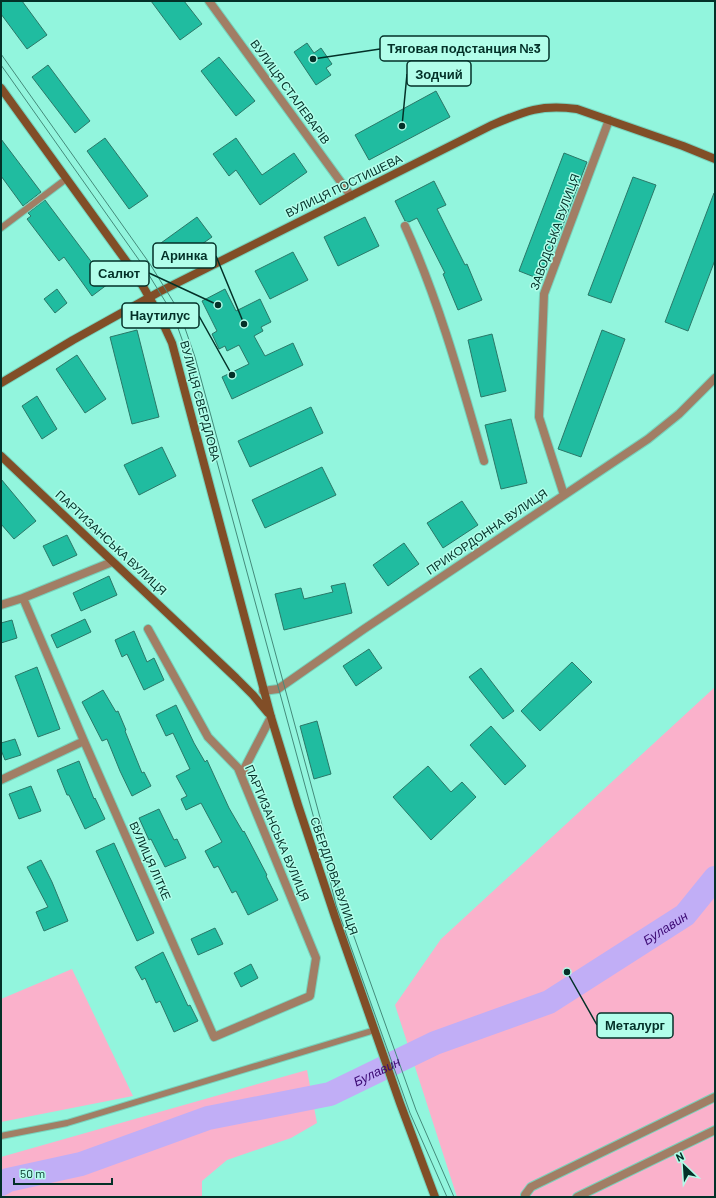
<svg xmlns="http://www.w3.org/2000/svg" width="716" height="1198" viewBox="0 0 716 1198" font-family="Barlow,sans-serif">
<rect width="100%" height="100%" fill="#92f5dd"/>
<path fill="#fab1cb" d="M715,687V1197H457L395,1005L441,939Z
M72,969L133,1096L1,1122V999Z
M307,1070L317,1123L291,1138L227,1160L202,1181V1197H1V1157Z"/>
<g fill="none" stroke-linecap="round" stroke-linejoin="round">
<path stroke="#c1aef6" stroke-width="24" id="s1" d="M1,1184L8,1180L81,1164L208,1118L330,1094L435,1043L549,1002L685,915L715,878"/>
</g>
<path fill="#20bca0" stroke="#2a7868" d="M1,1H22L47,35L27,49L1,14Z
M151,1H184L202,24L180,40Z
M307,43L314,53L321,48L332,64L326,68L331,75L316,85L294,52Z
M219,57L255,101L236,116L201,71Z
M48,65L90,121L75,133L32,77Z
M436,91L450,117L369,160L355,135Z
M105,138L148,196L129,209L87,151Z
M236,138L262,175L294,153L307,172L260,205L236,170L229,176L213,154Z
M1,139L41,192L23,206L1,176Z
M564,153L587,162L542,280L519,271Z
M633,177L656,185L611,303L588,295Z
M434,181L446,205L437,209L465,265L467,264L482,300L458,310L443,274L445,273L417,218L409,222L405,221L395,201Z
M714,193H715V260L688,331L665,322Z
M45,200L108,284L92,296L64,257L59,261L27,219L31,216L28,213Z
M197,217L212,237L168,268L154,248Z
M365,217L379,246L338,266L324,237Z
M293,252L308,280L270,299L255,271Z
M57,289L67,303L55,313L44,299Z
M225,289L236,311L260,299L271,322L261,327L263,331L254,336L265,356L293,343L303,365L232,399L222,377L249,364L239,345L227,351L225,346L219,349L212,334L217,331L202,301Z
M137,330L159,417L132,424L110,337Z
M602,330L625,339L581,457L558,449Z
M492,334L506,391L481,397L468,340Z
M77,355L106,399L85,413L56,369Z
M37,396L57,429L42,439L22,406Z
M311,407L323,433L250,467L238,441Z
M511,419L527,483L501,489L485,425Z
M162,447L176,476L139,495L124,465Z
M322,467L336,495L265,528L252,500Z
M1,479L36,521L14,539L1,524Z
M462,501L478,525L443,548L427,523Z
M67,535L77,555L53,566L43,546Z
M404,543L419,564L388,586L373,565Z
M109,576L117,595L81,611L73,593Z
M345,583L352,613L284,630L275,594L301,588L304,599L333,592L331,586Z
M85,619L91,632L57,648L51,635Z
M12,620L17,638L1,643V623Z
M134,631L147,662L154,658L164,680L144,690L127,654L122,657L115,640Z
M369,649L382,668L356,686L343,666Z
M572,662L592,682L540,731L521,711Z
M37,667L60,729L38,737L15,676Z
M481,668L514,711L503,719L469,677Z
M103,690L116,712L118,711L126,730L125,731L142,773L144,772L151,786L132,796L120,771L107,739L102,741L82,702Z
M176,705L194,743L205,762L207,760L229,808L243,832L244,831L267,875L266,876L278,900L248,915L236,891L232,893L218,866L214,868L205,851L222,842L201,803L186,810L181,799L187,796L176,776L190,769L173,733L166,736L156,715Z
M317,721L331,774L314,779L300,726Z
M491,726L526,766L505,785L470,745Z
M15,739L21,755L5,760L1,750V743Z
M79,761L94,799L95,798L105,819L85,829L69,795H67L57,770Z
M428,766L451,792L462,782L476,797L431,840L393,797Z
M31,786L41,811L19,819L9,794Z
M159,809L174,840L177,839L186,858L165,867L151,839L149,840L139,818Z
M114,843L154,933L137,941L96,851Z
M41,860L52,882L68,921L44,931L36,912L48,907L27,867Z
M215,928L223,944L198,955L191,939Z
M163,952L188,1006L190,1005L198,1021L174,1032L160,1001L156,1003L145,978L142,980L135,967Z
M251,964L258,978L241,987L234,973Z"/>
<g fill="none" stroke-linecap="round" stroke-linejoin="round">
<defs>
<path id="lane" d="M1,228L66,179
M1,1136L67,1123L375,1030"/>
<path id="street" d="M209,1L351,196
M405,226C439,301 461,381 484,461
M564,495L539,417L544,294L609,120
M23,598L84,741L214,1037L310,996L316,958L238,768L208,737L148,629
M1,605L23,598L112,562
M263,691L278,689L364,629L648,439L679,414L715,378
M241,775L271,717
M1,780L84,741
M526,1197L525,1195L531,1187L715,1097
M577,1197L715,1130"/>
<path id="secondary" d="M1,88L134,272C149,295 161,318 172,343L271,717L298,805L335,917L400,1103L435,1197
M1,383L73,340L159,292L492,125C525,111 541,104 577,109L683,146L715,159
M1,456L236,678L253,695L268,713"/>
</defs>
<use href="#lane" stroke="#78d2bc" stroke-width="8"/>
<use href="#street" stroke="#78d2bc" stroke-width="10"/>
<use href="#secondary" stroke="#78d2bc" stroke-width="10"/>
<use href="#lane" stroke="#a17e65" stroke-width="6"/>
<use href="#street" stroke="#a17e65" stroke-width="8"/>
<use href="#secondary" stroke="#814e27" stroke-width="8"/>
<path stroke="#448b7b" stroke-width="1" d="M1,54L150,264L179,311L195,357L328,847L342,903L416,1110L454,1197
M1,65L144,267L173,314L189,359L322,848L336,905L410,1113L447,1197"/>
</g>
<g text-anchor="middle" stroke-width="3" stroke-linejoin="round" paint-order="stroke">
<g font-size="12" fill="#033128" stroke="#b2feea">
<text transform="translate(290 92) rotate(54)" y="4">ВУЛИЦЯ СТАЛЕВАРІВ</text>
<text transform="translate(344 186) rotate(-26)" y="4">ВУЛИЦЯ ПОСТИШЕВА</text>
<text transform="translate(555 232) rotate(-70)" y="4">ЗАВОДСЬКА ВУЛИЦЯ</text>
<text transform="translate(200 401) rotate(75)" y="4">ВУЛИЦЯ СВЕРДЛОВА</text>
<text transform="translate(487 532) rotate(-34)" y="4">ПРИКОРДОННА ВУЛИЦЯ</text>
<text transform="translate(111 543) rotate(43)" y="4">ПАРТИЗАНСЬКА ВУЛИЦЯ</text>
<text transform="translate(277 833) rotate(67)" y="4">ПАРТИЗАНСЬКА ВУЛИЦЯ</text>
<text transform="translate(150 861) rotate(66)" y="4">ВУЛИЦЯ ЛІТКЕ</text>
<text transform="translate(334 876) rotate(71)" y="4">СВЕРДЛОВА ВУЛИЦЯ</text>
</g>
<g font-size="13" font-style="italic" fill="#3c0a74" stroke="#b2feea">
<text dy="5" stroke="none"><textPath href="#s1" startOffset="718">Булавин</textPath></text>
<text dy="5" stroke="none"><textPath href="#s1" startOffset="394">Булавин</textPath></text>
</g>
</g>
<path fill="none" stroke="#033128" stroke-width="1.5" d="M313 59L380 49M402 126L407 74M244 324L216 256M218 305L149 273M232 375L199 316M567 972L597 1025"/>
<g fill="#033128" stroke="#b2feea" stroke-width="1.5">
<circle cx="313" cy="59" r="4"/>
<circle cx="402" cy="126" r="4"/>
<circle cx="244" cy="324" r="4"/>
<circle cx="218" cy="305" r="4"/>
<circle cx="232" cy="375" r="4"/>
<circle cx="567" cy="972" r="4"/>
</g>
<g fill="#b2feea" stroke="#033128" stroke-width="1.5">
<rect x="380" y="36" width="169" height="25" rx="4"/>
<rect x="407" y="61" width="64" height="25" rx="4"/>
<rect x="153" y="243" width="63" height="25" rx="4"/>
<rect x="90" y="261" width="59" height="25" rx="4"/>
<rect x="122" y="303" width="77" height="25" rx="4"/>
<rect x="597" y="1013" width="76" height="25" rx="4"/>
</g>
<g font-size="13" text-anchor="middle" font-weight="bold" fill="#033128">
<text x="464" y="53">Тяговая подстанция №3</text>
<text x="439" y="79">Зодчий</text>
<text x="184" y="260">Аринка</text>
<text x="119" y="278">Салют</text>
<text x="160" y="320">Наутилус</text>
<text x="635" y="1030">Металург</text>
</g>
<rect width="716" height="1198" fill="none" stroke="#033128" stroke-width="4"/>
<g transform="translate(684 1166) rotate(335)" stroke="#b2feea" stroke-width="3" paint-order="stroke">
<path d="M0-3L7 15L0 10L-7 15Z" fill="#033128"/>
<text y="-6" font-size="11" font-weight="bold" text-anchor="middle" fill="#033128">N</text>
</g>
<path d="M14 1178v6h98v-6" fill="none" stroke="#033128" stroke-width="2"/>
<text x="20" y="1178" font-size="12" fill="#033128" stroke="#b2feea" stroke-width="3" paint-order="stroke">50 m</text>
</svg>
